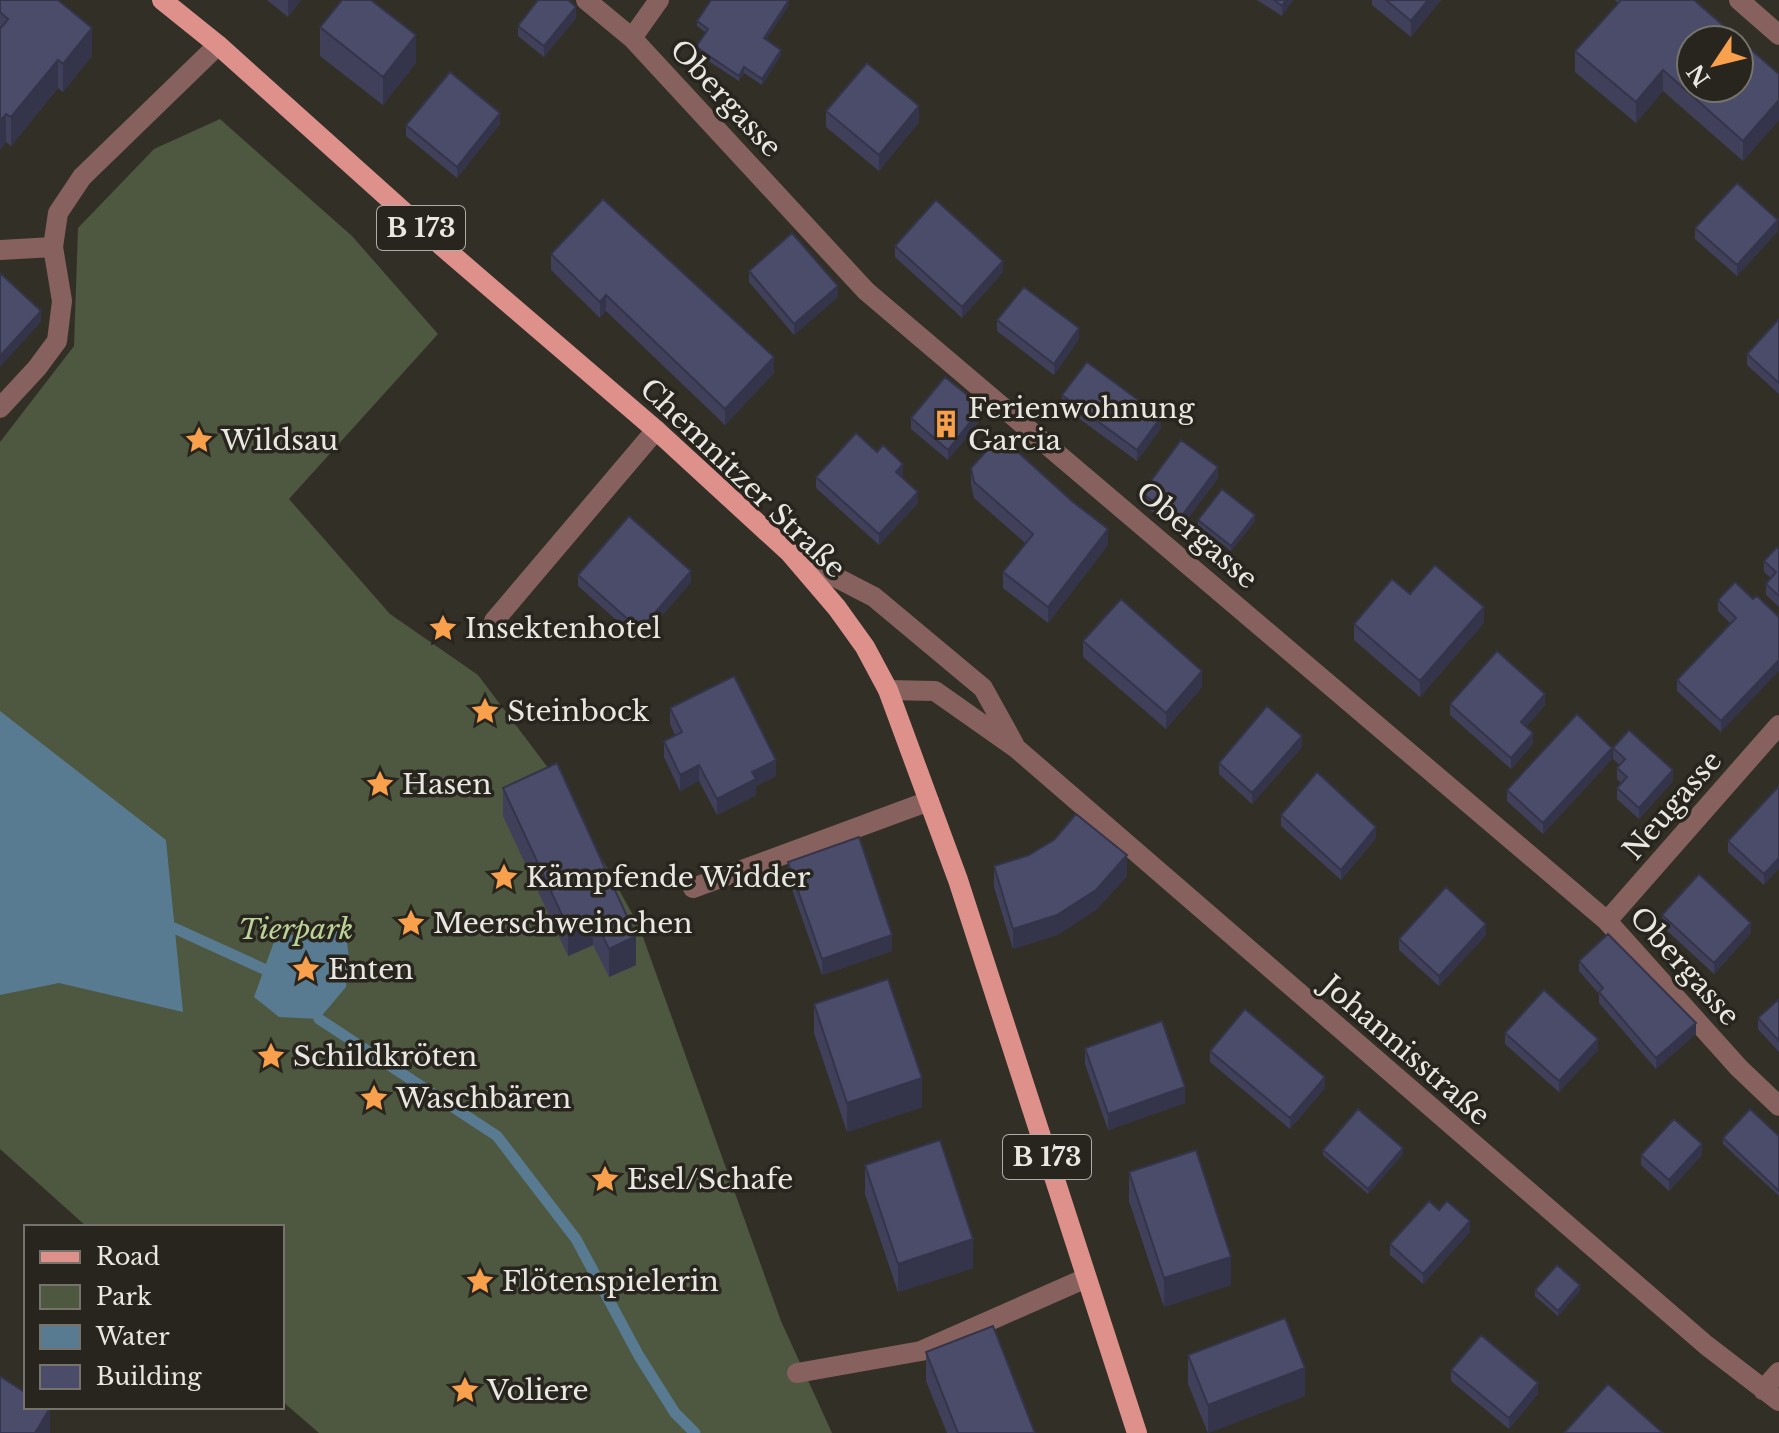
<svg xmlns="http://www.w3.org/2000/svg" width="1779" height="1433" viewBox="0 0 1779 1433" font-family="'Libre Baskerville',serif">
<rect width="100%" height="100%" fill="#322f27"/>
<path fill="#4e5740" d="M220,119L352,236L438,334L289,499L390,614L478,675L561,785L639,926L781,1321L832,1433H319L282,1401V1227H87L0,1149V442L74,346L78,228L154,149Z"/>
<path fill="#587b91" d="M0,711L166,840L183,1012L59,983L0,995Z
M345,928L349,958L346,987L319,1019L279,1017L254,997L275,939L309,931Z"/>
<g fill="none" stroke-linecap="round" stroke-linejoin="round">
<path stroke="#587b91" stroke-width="11" d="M174,928L264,969
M319,1019L497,1136L576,1239L639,1356L675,1413L695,1433"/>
<path stroke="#87615e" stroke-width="20" d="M586,0L632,38L866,291L1607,921L1739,1068L1779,1106
M1739,0L1779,35
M632,38L659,0
M0,250L53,247
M0,408L37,368L57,341L62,301L53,247L58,213L82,177L218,45
M791,554L874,597L983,688L1014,744
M494,621L656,430
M888,690L935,691L1016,748L1706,1345L1779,1401
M693,888L929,801
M1607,921L1779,725
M797,1373L921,1351L1086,1278
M1763,1390L1779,1372"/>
<path stroke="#de918b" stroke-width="20" d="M162,0L218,45L443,247L656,430L790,553L837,608L865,647L888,690L958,880L1137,1433"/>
</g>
<path fill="#40405b" d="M0,0L92,56L63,92L58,88L11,146L6,142L0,150Z
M267,0H301L288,17Z
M1257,0H1293L1282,16Z
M1372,0H1441L1411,37L1372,5Z
M1615,0H1694L1779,74V120L1743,161L1663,91L1636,123L1575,72V51L1618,3Z
M789,5L766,39L781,55L762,85L744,73L739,81L696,53V47L706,33L697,26V21Z
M576,18L544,57L518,36V26Z
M320,27L416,63L383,105L320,56Z
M826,111L919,122L879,171L826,127Z
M500,124L457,178L406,136V125Z
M1695,228L1778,231L1737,276L1695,239Z
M895,246L1003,272L962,318L895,257Z
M551,254L774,373L725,425L606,311L600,318L551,270Z
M749,271L838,297L794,335L749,282Z
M1779,319V394L1747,365V354Z
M997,320L1079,339L1054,375L997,331Z
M1062,395L1161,428L1137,461L1062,406Z
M911,418H982L948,460L911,429Z
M971,468L1108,545L1048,623L1003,588V572L1025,543L974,498L971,484Z
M903,475L901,477L918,503L879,545L816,488V477Z
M1218,478L1178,532L1142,504V493Z
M1198,520L1255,521L1231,551L1198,525Z
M1779,549V607L1766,595V584L1771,578L1764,572V561Z
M578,575L691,582L640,641L578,586Z
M1410,594L1484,623L1420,697L1354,640V624Z
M1753,599L1721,732L1677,691V680L1730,623L1718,611V600Z
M1083,641L1202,687L1166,729L1083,657Z
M1450,704L1545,705L1526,727L1533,744L1511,769L1450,715Z
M670,708L776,776L756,786V795L717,815L699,781L680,791L664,757V741L675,735L670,724Z
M1302,747L1252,804L1219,774V763Z
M1613,748L1673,781L1639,819L1617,799V788L1621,783L1617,779V768L1620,765L1613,759Z
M1612,759L1543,834L1507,801V790Z
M1779,786L1764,885L1728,852V841Z
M503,788L636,965L609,977L593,945L568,956L503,816Z
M1281,815L1376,838L1341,880L1281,826Z
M788,862L892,951L822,975L788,878Z
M994,866L1127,876L1096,910L1057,935L1013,949L994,887Z
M1662,915L1751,933L1714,974L1662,926Z
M1486,935L1439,986L1399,950V939Z
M1579,961L1696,1034L1656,1069L1599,1003V994L1579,971Z
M1779,999V1052L1758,1029V1018Z
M814,1004L922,1107L847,1132L814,1033Z
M1505,1033L1598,1050L1559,1092L1505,1044Z
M1085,1048L1185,1103L1108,1130L1085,1064Z
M1210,1051L1325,1088L1290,1129L1210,1062Z
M1779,1136V1196L1723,1144V1138Z
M1323,1150L1403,1154L1368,1194L1323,1155Z
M1641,1155H1702L1669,1191L1641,1165Z
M865,1165L973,1268L898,1292L865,1194Z
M1129,1172L1231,1285L1164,1307L1129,1201Z
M1439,1210L1470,1232L1423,1284L1390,1255V1244Z
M1535,1290L1580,1291L1558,1316L1535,1296Z
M926,1352L1035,1433H947L926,1381Z
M1188,1355L1305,1396L1208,1433L1188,1384Z
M1451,1370L1538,1394L1509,1429L1451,1381Z"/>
<path fill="#34344a" d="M288,0H301L288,17Z
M789,0V5L764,43V38Z
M1286,0H1293L1282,16V6Z
M1428,0H1441L1411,37V21Z
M576,7V18L544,57V46Z
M92,28V56L63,92V64Z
M416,35V63L383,105V77Z
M781,50V55L762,85V79Z
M58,60V88L11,146V117Z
M744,67V73L739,81V76Z
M1663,70V91L1636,123V102Z
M1779,100V120L1743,161V141Z
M919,106V122L879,171V155Z
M500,113V124L457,178V167Z
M6,114V142L0,150V121Z
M1778,220V231L1737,276V265Z
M1003,261V272L962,318V307Z
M838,286V297L794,335V324Z
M606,295V311L600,318V302Z
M41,311V322L0,367V356Z
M1079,328V339L1054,375V364Z
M774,357V373L725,425V409Z
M982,407V418L948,460V450Z
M1161,417V428L1137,461V450Z
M903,464V475L896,483V472Z
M1218,467V478L1178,532V521Z
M918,492V503L879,545V534Z
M1255,515V521L1231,551V546Z
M1108,529V545L1048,623V607Z
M691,571V582L640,641V630Z
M1484,607V623L1420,697V681Z
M1779,660V671L1721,732V721Z
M1202,671V687L1166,729V713Z
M1545,694V705L1521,733V722Z
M1533,733V744L1511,769V758Z
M1302,736V747L1252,804V793Z
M1612,748V759L1543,834V823Z
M776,760V776L756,786V795L717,815V799L752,772Z
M699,765V781L680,791V775Z
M1673,770V781L1639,819V808Z
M1376,827V838L1341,880V870Z
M1127,855V876L1096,910L1057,935L1013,949V929Z
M1779,858V869L1764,885V874Z
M593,916V945L568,956V928Z
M1751,923V933L1714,974V963Z
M1486,924V935L1439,986V976Z
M892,935V951L822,975V959Z
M636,936V965L609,977V949Z
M1696,1023V1034L1656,1069V1058Z
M1598,1039V1050L1559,1092V1081Z
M1325,1077V1088L1290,1129V1118Z
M922,1078V1107L847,1132V1103Z
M1185,1087V1103L1108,1130V1114Z
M1702,1144V1155L1669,1191V1180Z
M1403,1148V1154L1368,1194V1189Z
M1470,1221V1232L1423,1284V1274Z
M973,1239V1268L898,1292V1264Z
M1231,1257V1285L1164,1307V1278Z
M1580,1285V1291L1558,1316V1311Z
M1305,1368V1396L1208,1433V1405Z
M1538,1383V1394L1509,1429V1418Z
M50,1408V1433H35Z"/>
<path fill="#4b4b6a" stroke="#34344a" stroke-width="2" fill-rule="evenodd" d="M0,0H58L92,28L63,64L58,60L11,117L6,114L0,121V29L8,19L0,12Z
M342,0H371L416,35L383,77L320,27Z
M538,0H568L576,7L544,46L518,26Z
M711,0H789L764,38L781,50L762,79L744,67L739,76L696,47L708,29L697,21Z
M1274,0H1286L1282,6Z
M1386,0H1428L1411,21Z
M1621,0H1694L1779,74V100L1743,141L1663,70L1636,102L1575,51ZM1691,40H1739V88H1691Z
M867,63L919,106L879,155L826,111Z
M450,72L500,113L457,167L406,125Z
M1737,183L1778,220L1737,265L1695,228Z
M603,199L774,357L725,409L606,295L600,302L551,254Z
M936,200L1003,261L962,307L895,246Z
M792,233L838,286L794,324L749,271Z
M0,273L41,311L0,356Z
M1024,287L1079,328L1054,364L997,320Z
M1779,319V383L1747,354Z
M1087,362L1161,417L1137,450L1062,395Z
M945,377L982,407L948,450L911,418Z
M856,433L877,452L883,445L903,464L896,472L918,492L879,534L816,477Z
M1181,440L1218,467L1178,521L1142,493Z
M1009,444L1073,502L1108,529L1048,607L1003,572L1033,534L974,482L971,468L990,447Z
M1222,489L1255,515L1231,546L1198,520Z
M629,516L691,571L640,630L578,575Z
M1777,547L1779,549V596L1766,584L1776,572L1764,561Z
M1435,565L1484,607L1420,681L1354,624L1392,579L1410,594Z
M1735,582L1753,599L1757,596L1779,617V660L1721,721L1677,680L1736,618L1718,600Z
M1121,599L1202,671L1166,713L1083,641Z
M1497,651L1545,694L1521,722L1533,733L1511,758L1450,704Z
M734,676L776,760L752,772L756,779L717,799L699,765L680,775L664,741L682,732L670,708Z
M1267,706L1302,736L1252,793L1219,763Z
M1577,714L1612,748L1543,823L1507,790Z
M1629,730L1673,770L1639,808L1617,788L1627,777L1617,768L1625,759L1613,748Z
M557,763L636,936L609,949L593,916L568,928L503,788Z
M1317,772L1376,827L1341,870L1281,815Z
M1779,786V858L1764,874L1728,841Z
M1076,814L1127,855L1096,890L1057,915L1013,929L994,866L1029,855L1042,847L1054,840Z
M859,837L892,935L822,959L788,862Z
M1699,874L1751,923L1714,963L1662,915Z
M1446,887L1486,924L1439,976L1399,939Z
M1608,934L1696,1023L1656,1058L1599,992L1603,988L1579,961Z
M888,979L922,1078L847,1103L814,1004Z
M1544,990L1598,1039L1559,1081L1505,1033Z
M1779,999V1041L1758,1018Z
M1245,1009L1325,1077L1290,1118L1210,1051Z
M1162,1021L1185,1087L1108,1114L1085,1048Z
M1358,1109L1403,1148L1368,1189L1323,1150Z
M1750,1109L1779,1136V1191L1723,1138Z
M1674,1119L1702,1144L1669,1180L1641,1155Z
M940,1140L973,1239L898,1264L865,1165Z
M1196,1150L1231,1257L1164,1278L1129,1172Z
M1429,1201L1439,1210L1447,1201L1470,1221L1423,1274L1390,1244Z
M1557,1265L1580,1285L1558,1311L1535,1290Z
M1285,1318L1305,1368L1208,1405L1188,1355Z
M993,1326L1035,1433H958L926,1352Z
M1481,1335L1538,1383L1509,1418L1451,1370Z
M0,1376L26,1393V1407H48L50,1408L35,1433H0Z
M1608,1384L1663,1433H1564Z"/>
<defs>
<symbol id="building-bare" viewBox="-9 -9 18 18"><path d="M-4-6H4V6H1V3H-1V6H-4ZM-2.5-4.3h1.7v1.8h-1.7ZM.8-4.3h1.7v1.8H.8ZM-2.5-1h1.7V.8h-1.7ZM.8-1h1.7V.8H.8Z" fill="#f9a04c" stroke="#28251e" stroke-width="2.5" paint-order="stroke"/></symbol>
<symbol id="sight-bare" viewBox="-9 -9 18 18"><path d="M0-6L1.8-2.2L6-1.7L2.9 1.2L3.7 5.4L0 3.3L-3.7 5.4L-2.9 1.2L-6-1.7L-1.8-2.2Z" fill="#f9a04c" stroke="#28251e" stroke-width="2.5" paint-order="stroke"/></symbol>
</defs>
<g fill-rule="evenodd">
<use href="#building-bare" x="926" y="404" width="40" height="40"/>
<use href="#sight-bare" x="179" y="420" width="40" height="40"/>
<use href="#sight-bare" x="423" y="608" width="40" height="40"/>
<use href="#sight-bare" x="465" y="691" width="40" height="40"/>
<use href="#sight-bare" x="360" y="764" width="40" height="40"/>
<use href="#sight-bare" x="484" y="857" width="40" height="40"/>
<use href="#sight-bare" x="391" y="903" width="40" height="40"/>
<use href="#sight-bare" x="286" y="949" width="40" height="40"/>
<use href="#sight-bare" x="251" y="1036" width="40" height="40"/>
<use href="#sight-bare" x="354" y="1078" width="40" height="40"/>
<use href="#sight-bare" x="585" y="1159" width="40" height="40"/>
<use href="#sight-bare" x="460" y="1261" width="40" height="40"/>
<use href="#sight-bare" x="445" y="1370" width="40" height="40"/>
</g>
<g text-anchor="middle" stroke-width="7" stroke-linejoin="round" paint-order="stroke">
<g fill="#28251e" stroke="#afada7" stroke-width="2">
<rect x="377" y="206" width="88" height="44" rx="6"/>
<rect x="1003" y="1135" width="88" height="44" rx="6"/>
</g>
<g font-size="26" font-weight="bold" fill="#e9e7e2">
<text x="421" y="237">B 173</text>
<text x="1047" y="1166">B 173</text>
</g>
<g font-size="28" fill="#e9e7e2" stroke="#28251e">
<text transform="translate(726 98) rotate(47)" y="10">Obergasse</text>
<text transform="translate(743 478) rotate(44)" y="10">Chemnitzer Straße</text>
<text transform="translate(1197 535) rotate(40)" y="10">Obergasse</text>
<text transform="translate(1672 805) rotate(-49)" y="10">Neugasse</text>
<text transform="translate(1685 966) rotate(48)" y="10">Obergasse</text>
<text transform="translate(1406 1050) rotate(41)" y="10">Johannisstraße</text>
</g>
<g font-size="28" fill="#e9e7e2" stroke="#28251e" text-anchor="start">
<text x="968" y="418">Ferienwohnung<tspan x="968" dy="32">Garcia</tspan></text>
<text x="221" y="450">Wildsau</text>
<text x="465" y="638">Insektenhotel</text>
<text x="507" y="721">Steinbock</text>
<text x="402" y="794">Hasen</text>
<text x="526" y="887">Kämpfende Widder</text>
<text x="433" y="933">Meerschweinchen</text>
<text x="328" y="979">Enten</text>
<text x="293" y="1066">Schildkröten</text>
<text x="396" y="1108">Waschbären</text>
<text x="627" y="1189">Esel/Schafe</text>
<text x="502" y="1291">Flötenspielerin</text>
<text x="487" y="1400">Voliere</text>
</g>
<g font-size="28" font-style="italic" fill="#bcd398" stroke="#28251e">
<text x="296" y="939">Tierpark</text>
</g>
</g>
<rect x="24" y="1225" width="260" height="184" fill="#28251e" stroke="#75736c" stroke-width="2"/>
<rect x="40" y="1251" width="40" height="12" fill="#de918b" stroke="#75736c" stroke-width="2"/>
<text x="96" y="1265" font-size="24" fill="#e9e7e2">Road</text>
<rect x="40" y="1285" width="40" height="24" fill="#4e5740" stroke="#75736c" stroke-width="2"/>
<text x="96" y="1305" font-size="24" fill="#e9e7e2">Park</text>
<rect x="40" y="1325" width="40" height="24" fill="#587b91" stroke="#75736c" stroke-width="2"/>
<text x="96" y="1345" font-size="24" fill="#e9e7e2">Water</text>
<rect x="40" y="1365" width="40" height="24" fill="#4b4b6a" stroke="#75736c" stroke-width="2"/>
<text x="96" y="1385" font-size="24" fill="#e9e7e2">Building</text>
<g transform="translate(1715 64) rotate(235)"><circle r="38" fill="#28251e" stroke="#75736c" stroke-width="2"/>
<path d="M0-6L14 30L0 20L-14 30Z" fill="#f9a04c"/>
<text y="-12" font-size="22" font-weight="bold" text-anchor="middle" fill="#e9e7e2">N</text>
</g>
</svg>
